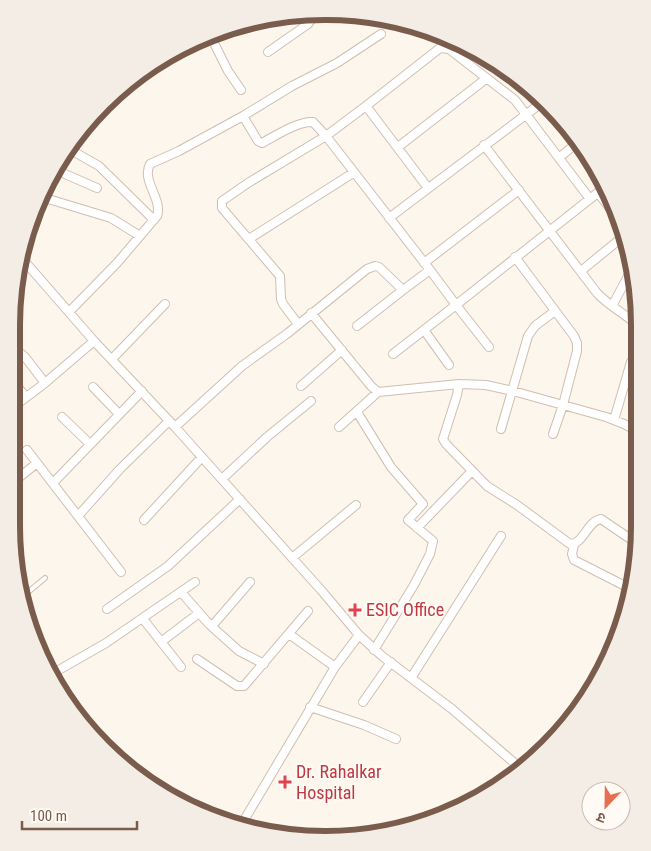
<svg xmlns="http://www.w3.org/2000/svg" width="651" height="851" viewBox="0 0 651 851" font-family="'Roboto Condensed','Noto Sans Devanagari',sans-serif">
<rect width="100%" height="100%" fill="#fdf6ec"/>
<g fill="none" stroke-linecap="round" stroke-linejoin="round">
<defs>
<path id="service" d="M21,598L45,578"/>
<path id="minor" d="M212,39L228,71L241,90
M268,52L308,24L313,17
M366,106L428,188
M243,116L258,141L262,143C275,136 298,121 313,122L326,136L430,270
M484,145L597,293C609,306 624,313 637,325
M398,147L487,78
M69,149L99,166L154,220
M560,157L578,142
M58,171L97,188
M598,193L623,225
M45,198L111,218L140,236
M389,218L540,104
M249,239L353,173
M20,256L94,341L175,427L242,366L288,333L367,269L375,266L379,267L403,290L430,270L456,305L393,354
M515,257L574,336L577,343V351L563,405L553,434
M424,263L519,190
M581,271L625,235
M612,306L633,267
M69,312L117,263L157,216C163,199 141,181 150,164L179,151L243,116L292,86L337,63L381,34
M311,313L371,386L378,392L459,384L486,385L513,391L606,417L624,424L637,431
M298,324L283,304L281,299L280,276L222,208V201L248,183L326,136L366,106L440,48L449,49L515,100L590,199
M357,326L403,290
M424,330L449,365
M12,346L25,357L45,383
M489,347L456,305L605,187
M112,359L165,304
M12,380L26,397
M459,384L457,395L443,439L446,444L487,486L517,505L570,544C584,544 587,521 601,519L629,538L637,542
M301,386L342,350
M93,387L119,414
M12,408L45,383L94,341
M357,412L391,467L423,504L408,520L433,541L430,554L414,585L374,650
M62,417L90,444
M614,420L631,362
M175,427L321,590L359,635L382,656L452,709L519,767
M339,427L378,392
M501,429L528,336L535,326L555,311
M27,450L121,572
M222,479L267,437L311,401
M53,483L142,391
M11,484L37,463
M78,516L120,469L169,421
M144,520L202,457
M637,527L634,518L637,513
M417,528L472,471
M574,545L572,554L574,560L631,589
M292,558L356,505
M181,592L208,623L213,625L250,582
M107,609L168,566L240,499
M143,619L181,667
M210,625L239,651L264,664
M289,634L335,667
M161,642L199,613
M197,659L237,686H244L308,611
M50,675L106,643L195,582
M411,678L501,536
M363,702L391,662
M310,707L364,725L396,739
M240,827L335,667L359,635"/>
</defs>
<use href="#service" stroke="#d1beb0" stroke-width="6"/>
<use href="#minor" stroke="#d1beb0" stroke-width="10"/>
<use href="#service" stroke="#fff" stroke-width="4"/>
<use href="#minor" stroke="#fff" stroke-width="8"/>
</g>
<g fill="#e0444e" stroke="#fffaf3" stroke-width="2">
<path d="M352.5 602.5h5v5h5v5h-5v5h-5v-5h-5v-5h5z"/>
<path d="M282.5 774.5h5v5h5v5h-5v5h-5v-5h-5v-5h5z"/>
</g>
<g text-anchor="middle" stroke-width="4" stroke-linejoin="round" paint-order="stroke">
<g font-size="18" fill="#be3a42" stroke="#fffaf3" text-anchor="start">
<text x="366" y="616">ESIC Office</text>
<text x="296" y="778">Dr. Rahalkar<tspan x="296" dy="21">Hospital</tspan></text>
</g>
</g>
<path d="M0 0H651V851H0ZM325 20H326A305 305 0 0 1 631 325V526A305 305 0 0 1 326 831H325A305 305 0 0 1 20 526V325A305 305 0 0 1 325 20Z" fill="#f4ede6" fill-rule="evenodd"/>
<path fill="none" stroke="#7a5c4d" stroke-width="6" d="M325 20H326A305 305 0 0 1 631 325V526A305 305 0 0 1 326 831H325A305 305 0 0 1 20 526V325A305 305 0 0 1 325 20Z"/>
<g transform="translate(606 806) rotate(202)"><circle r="24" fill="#fffaf3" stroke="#cabbb1"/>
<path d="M0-4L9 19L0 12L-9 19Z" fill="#e76f51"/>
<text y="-8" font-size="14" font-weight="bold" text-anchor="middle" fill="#7a5c4d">उ</text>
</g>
<path d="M22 821v8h115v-8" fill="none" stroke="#7a5c4d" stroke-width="2.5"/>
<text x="30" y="821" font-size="15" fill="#7a5c4d" stroke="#fffaf3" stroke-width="4" paint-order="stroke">100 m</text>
</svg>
